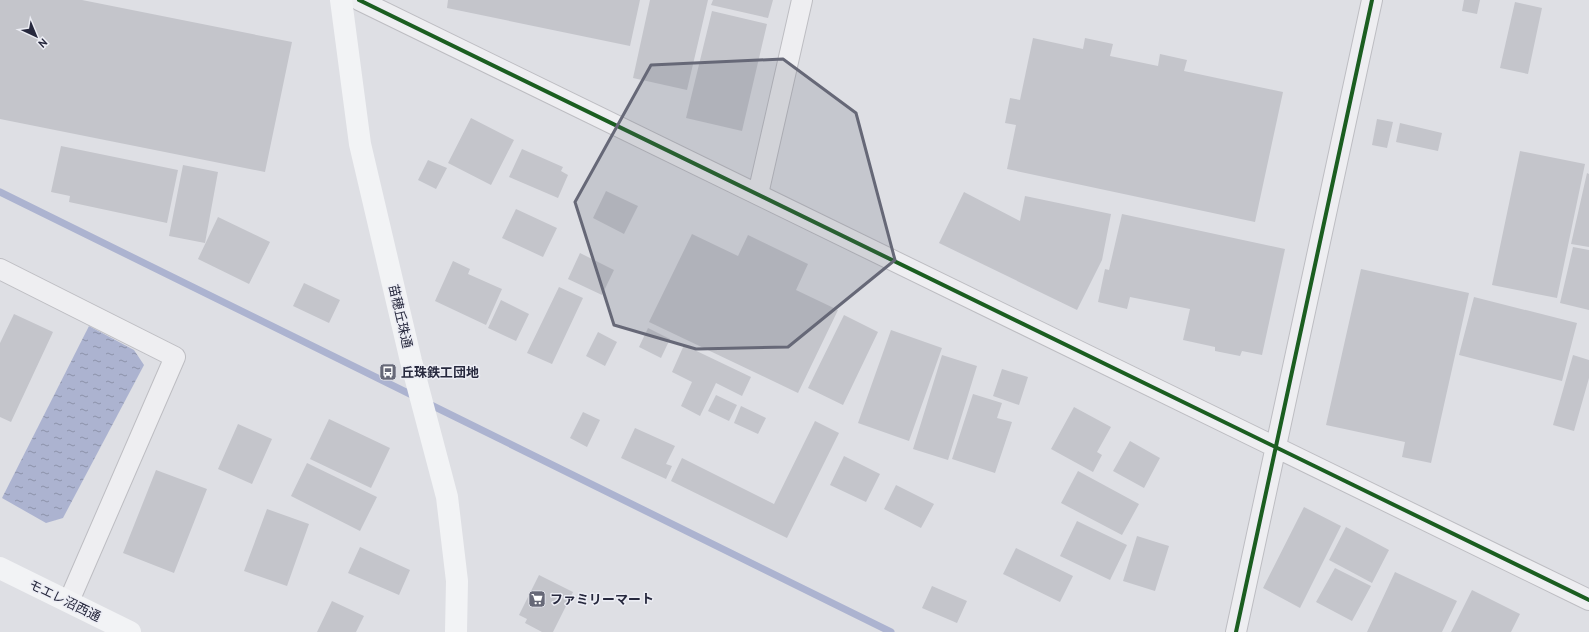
<svg xmlns="http://www.w3.org/2000/svg" width="1589" height="632" viewBox="0 0 1589 632" font-family="Overpass,'Noto Sans JP',sans-serif">
<defs>
<pattern id="water-ripples" width="26" height="14" patternUnits="userSpaceOnUse"><rect width="26" height="14" fill="#acb3d0"/><path d="M2 4q2-2 4 0t4 0M15 11q2-2 4 0t4 0" fill="none" stroke="#8c92aa"/></pattern>
</defs>
<rect width="100%" height="100%" fill="#dedfe4"/>
<path fill="url(#water-ripples)" d="M89,326L134,350L144,365L63,518L46,523L2,498Z"/>
<g fill="none" stroke-linecap="round" stroke-linejoin="round">
<path stroke="#acb3d0" stroke-width="7" d="M0,192L416,397
M427,403L891,632"/>
</g>
<path fill="#c4c5cb" d="M0,0H82L292,42L265,172L0,119Z
M448,0H640L630,46L447,8Z
M650,0H708L687,90L633,78Z
M713,0H773L768,18L711,5Z
M1464,0H1480L1477,14L1462,11Z
M1515,2L1542,8L1528,74L1500,68Z
M712,11L767,24L742,131L686,118Z
M1033,38L1083,49L1085,38L1113,44L1110,56L1158,66L1160,54L1187,60L1184,71L1283,92L1255,222L1007,169L1016,125L1005,123L1010,98L1020,100Z
M471,118L514,140L491,185L448,163Z
M1377,119L1393,122L1387,148L1372,145Z
M1400,123L1442,133L1438,151L1396,142Z
M61,146L178,170L167,223L69,202L70,196L51,192Z
M522,149L563,167L561,171L568,175L558,198L509,177Z
M1520,151L1585,164L1557,298L1492,285Z
M428,160L447,168L436,189L418,180Z
M183,165L218,172L205,243L169,236Z
M1587,173L1589,174V247L1571,244Z
M606,191L638,206L624,234L593,218Z
M964,192L1020,221L1025,196L1111,214L1102,260L1077,310L939,243Z
M516,209L557,228L543,257L502,238Z
M1122,214L1285,249L1262,355L1242,351L1240,356L1215,351V347L1183,340L1190,309L1130,297L1127,309L1098,302L1105,269L1109,270Z
M218,217L270,242L249,284L198,259Z
M692,234L738,256L748,235L808,264L796,290L838,310L798,393L649,322Z
M1573,247L1589,250V310L1560,303Z
M580,253L614,270L602,295L568,279Z
M453,261L470,269L468,274L502,289L486,325L435,301Z
M1361,269L1469,293L1431,463L1402,457L1405,442L1326,425Z
M304,283L340,300L329,323L293,306Z
M559,287L583,298L552,364L527,353Z
M1474,297L1577,323L1562,381L1459,355Z
M501,300L529,314L516,341L488,328Z
M14,314L53,332L11,422L0,417V343Z
M844,315L878,332L843,405L808,388Z
M648,328L670,339L661,358L639,347Z
M891,330L942,348L909,441L858,423Z
M598,332L617,342L605,366L586,356Z
M684,345L751,377L742,396L716,383L700,416L681,406L692,382L672,372Z
M942,355L977,366L948,460L913,449Z
M1573,355L1589,360V378L1574,431L1553,425Z
M1002,369L1028,377L1019,405L993,396Z
M973,394L1002,403L997,418L1012,422L995,473L952,459Z
M716,395L737,405L729,421L708,411Z
M741,406L766,418L758,434L734,423Z
M1074,407L1111,427L1097,452L1102,455L1093,472L1051,449Z
M583,412L600,420L587,447L570,438Z
M329,419L390,448L371,488L310,459Z
M815,421L839,433L787,538L671,481L682,458L774,504Z
M238,424L272,439L252,484L218,469Z
M635,428L675,446L666,464L672,466L666,479L621,458Z
M1130,441L1160,458L1144,488L1113,471Z
M844,456L880,474L866,502L830,485Z
M307,463L377,497L360,531L291,496Z
M156,470L207,489L174,573L123,553Z
M1078,471L1139,504L1122,535L1061,503Z
M896,485L934,504L921,528L884,509Z
M1304,507L1341,526L1300,608L1263,588Z
M267,509L309,524L287,586L244,571Z
M1077,521L1127,545L1110,580L1060,556Z
M1346,527L1389,550L1372,583L1329,560Z
M1137,536L1169,546L1155,591L1123,581Z
M360,547L410,570L399,595L348,573Z
M1016,548L1073,576L1060,602L1003,574Z
M1335,568L1371,586L1352,621L1316,602Z
M1395,572L1457,601L1442,632H1367Z
M539,575L573,592L553,632H542L525,623L527,619L519,615Z
M932,586L967,601L957,623L922,608Z
M1472,590L1520,614L1511,632H1451Z
M332,601L364,616L356,632H317Z"/>
<g fill="none" stroke-linecap="round" stroke-linejoin="round">
<defs>
<path id="street" d="M359,0L1589,600
M758,194L802,0
M0,269L175,357L69,601
M1236,632L1372,0"/>
</defs>
<use href="#street" stroke="#bdbdc2" stroke-width="22"/>
<use href="#street" stroke="#eeeef1" stroke-width="20"/>
<path stroke="#f2f3f5" stroke-width="22" d="M341,0L360,144L411,361L447,497L457,581L456,632
M0,568L130,632"/>
<defs>
<path id="cycleway" d="M359,0L1589,600
M1236,632L1372,0"/>
</defs>
<use href="#cycleway" stroke="#ecedf4" stroke-width="6"/>
<use href="#cycleway" stroke="#1b5e20" stroke-width="4"/>
</g>
<path fill="#666877" fill-opacity="0.2" stroke="#666877" stroke-width="3" stroke-linejoin="round" d="M783,59L856,113L895,260L788,347L696,349L614,325L575,202L651,65Z"/>
<defs>
<symbol id="bus-square" viewBox="-11 -11 22 22"><rect x="-9" y="-9" width="18" height="18" rx="4" fill="#666877" stroke="#ecedf4"/><path d="M-5-6H5V4H4V6H2V4H-2V6H-4V4H-5ZM-3.5-4V0h7V-4ZM-3.5 1.2v1.5H-2V1.2ZM2 1.2v1.5H3.5V1.2Z" fill="#fff"/></symbol>
<symbol id="supermarket-square" viewBox="-11 -11 22 22"><rect x="-9" y="-9" width="18" height="18" rx="4" fill="#666877" stroke="#ecedf4"/><path d="M-6-5.5h2.5l.6 2H6L4.5 2H-2.5L-4.4-4H-6ZM-1.5 3.2a1.3 1.3 0 1 0 .1 0ZM3 3.2a1.3 1.3 0 1 0 .1 0Z" fill="#fff"/></symbol>
</defs>
<g fill-rule="evenodd">
<use href="#bus-square" x="378" y="362" width="20" height="20"/>
<use href="#supermarket-square" x="527" y="589" width="20" height="20"/>
</g>
<g text-anchor="middle" stroke-width="3" stroke-linejoin="round" paint-order="stroke">
<g font-size="13" fill="#26283d" stroke="#ecedf4">
<text transform="translate(401 316) rotate(77)" y="5">苗穂丘珠通</text>
<text transform="translate(65 600) rotate(26)" y="5">モエレ沼西通</text>
</g>
<g font-size="13" font-weight="bold" fill="#26283d" stroke="#ecedf4" text-anchor="start">
<text x="401" y="377">丘珠鉄工団地</text>
<text x="550" y="604">ファミリーマート</text>
</g>
</g>
<g transform="translate(36 36) rotate(136)" stroke="#ecedf4" stroke-width="3" paint-order="stroke">
<path d="M0-3L7 15L0 10L-7 15Z" fill="#26283d"/>
<text y="-6" font-size="11" font-weight="bold" text-anchor="middle" fill="#26283d">N</text>
</g>
</svg>
